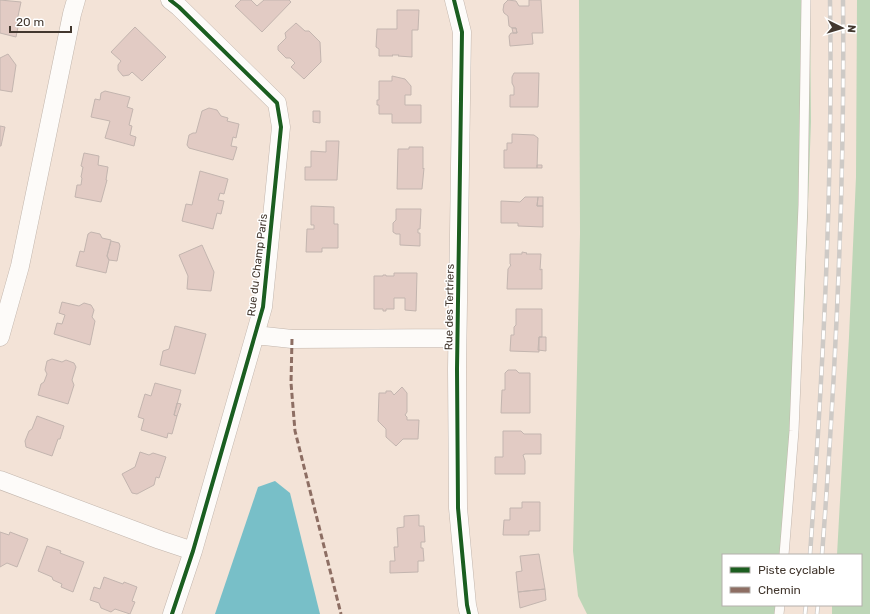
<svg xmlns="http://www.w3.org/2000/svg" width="870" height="614" viewBox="0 0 870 614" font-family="Rubik,sans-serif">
<rect width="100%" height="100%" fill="#f3e3d7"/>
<path fill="#bdd6b7" d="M579,0H810L811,122L804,311L788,555H723V605H784V614H587L578,596L573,551L580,234Z
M857,0H870V614H832V605H861V555H837L849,337L856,177Z"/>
<path fill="#78bfc8" d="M275,481L290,493L320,614H215L258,487Z"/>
<path fill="#e2cbc4" stroke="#c3b5af" d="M0,0L21,2L17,21L19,22L16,37L0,33Z
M241,0H251L257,6L264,0H289L291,2L262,32L235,6Z
M508,0L516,1L519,6H529V0H541L543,33H532L533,44L510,46L509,36L511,33H517L516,28H512L509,26L508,16L504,13L503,10L504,4Z
M397,10H419L418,30H412V57L398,56L399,55H392L393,56H379V49L376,47L377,29H397Z
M296,23L305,31H309L320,42L321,62L304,79L291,67L295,63L290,58H286L278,50V46L286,38L285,33Z
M135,27L166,57L142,81L132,72L129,75L123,76L118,70V65L121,61L111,52Z
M512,28H516L517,33H513Z
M8,54L16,65L12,92L0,90V58Z
M514,73H539L538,107H510V95H514V87L512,83V77Z
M392,76L405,79L411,86V95H405V105H421V123H392V114H379V105H377V100H379V81H392Z
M105,91L130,97L127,107L133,109L129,125L132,126L130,135L136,137L134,146L105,138L110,121L91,117L95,99L100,100L101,93Z
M209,108L217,110L221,116L228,118L227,121L239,124L236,138L233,137L231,146L237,147L233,160L189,148L187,145L189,135L193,133H196L202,111Z
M313,111H320V123L313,122Z
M0,126L5,127L1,146H0Z
M512,134L534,135L538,138L537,168H504V150H507V143H512Z
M326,141H339L337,180H305V167H311V151L326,152Z
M409,147H423V169L424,168L422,189H397L398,149H409Z
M84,153L99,156L98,165L108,167L106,180H107L101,202L75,197L77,185H81L82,178L81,177L83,167L81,166Z
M537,165H542V168H537Z
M200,171L228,179L224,194L220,193L218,200L224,201L221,214L217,213L213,229L182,221L186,204L192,205Z
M525,197H538L537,206H543V227L518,226V223H501V201L520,202Z
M538,197H543V206H537Z
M311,206L334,207V224H338V248H322V252H306L307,229H314V225H311Z
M396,209H421L420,229H418V233H420V246L400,245V234H396L393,232V223L396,220Z
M91,232L100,234L102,238L111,240L107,256L109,260L106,273L76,266L80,251L84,252L88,234Z
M111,241L119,243L120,246L117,261L109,260L107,256Z
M202,245L214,272L211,291L187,289L188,276L179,255Z
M522,252L527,253L526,254H541L540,270L542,269V289H507L508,269L511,265L510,264V254H522Z
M394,273H417L416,311L405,310V298H394V309H386V311H383V309H374V276H383V275H386V276H394Z
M62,302L79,306L84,303L91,305L94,310L92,317L95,321L90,345L54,334L57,323L62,324L65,315L59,313Z
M516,309H542V337H539V352L510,351L511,335H514V327L516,325Z
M175,326L206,334L195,374L160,365L163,351L169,349Z
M539,337H546V351L538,350Z
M52,359L62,362L66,360L74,363L76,367L72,380L74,385L68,404L38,395L41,384L44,382L47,374L45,370L47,361Z
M508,370H516L519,373H530V413H501L502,390H505V373Z
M155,383L181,390L174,415L177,416L172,434L168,433L167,438L141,430L144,419L138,417L145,394L151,396Z
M402,387L407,393V412L405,415L407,417V420H419L418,439H403L396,446L386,437V429L378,421L379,393H386V391H391L394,395Z
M177,403L181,404L177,416L174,415Z
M37,416L64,426L60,439H58L52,456L26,447L25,441L29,431L32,429Z
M503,431H521L524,434H541V454H525L523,455L525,461V474H495V457H503Z
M140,452L149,455L153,453L166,457L159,478L156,477L154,485L137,494L132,493L122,474L135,467Z
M522,502H540V531H529V535H503L504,520H510V508H522Z
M419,515V526H424L425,542H421V548H423L424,561H418V572L390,573V561H395L394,547H398L397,528L404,527V516Z
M0,532L9,535L10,532L28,539L17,567L7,563L0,567Z
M47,546L61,551L60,553L84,562L73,592L61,587L62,584L53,580L52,577L38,571Z
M539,554L545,589L518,592L516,572L522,571L520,556Z
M104,577L123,584L124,582L137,587L132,601L135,602L130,614L115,609L111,612L101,608L99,603L90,600L94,587L100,589Z
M545,589L546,600L520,608L518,592Z"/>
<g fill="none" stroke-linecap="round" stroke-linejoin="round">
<defs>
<path id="lane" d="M784,555L794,431L803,205L806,0
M779,614L780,605"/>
<path id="street" d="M170,0L179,7L277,103L281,127L263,307L193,551L172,614
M454,0L462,32L457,369L458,508L467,605L469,614
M255,335L292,339L457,338
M0,337L20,266L72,14L76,0
M0,480L160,540L193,551"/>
</defs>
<use href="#lane" stroke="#c2b6ad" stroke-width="10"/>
<use href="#street" stroke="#c2b6ad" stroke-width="19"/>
<use href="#lane" stroke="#fdfbf9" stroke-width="9"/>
<use href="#street" stroke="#fdfbf9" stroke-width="18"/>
<defs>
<path id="rail" d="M810,555C823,370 833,185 830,0
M822,555C836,371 845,185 843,0
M805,614L806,605
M817,614L818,605"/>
</defs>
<use href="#rail" stroke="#cecac6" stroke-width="4.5"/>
<use href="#rail" stroke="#fff" stroke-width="3" stroke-dasharray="9" stroke-linecap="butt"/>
<path stroke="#8d6e63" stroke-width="3" stroke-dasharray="6 3" stroke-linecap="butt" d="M292,339L291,383L295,431L341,614"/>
<defs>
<path id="cycleway" d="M170,0L179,7L277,103L281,127L263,307L193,551L172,614
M454,0L462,32L457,369L458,508L467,605L469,614"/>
</defs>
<use href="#cycleway" stroke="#fff" stroke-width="6"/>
<use href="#cycleway" stroke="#1b5e20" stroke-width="4"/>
</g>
<g text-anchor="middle" stroke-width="3" stroke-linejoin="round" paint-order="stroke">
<g font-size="11" fill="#43382f" stroke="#fff">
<text transform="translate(257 265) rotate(-83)" y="4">Rue du Champ Paris</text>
<text transform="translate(449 307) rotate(-89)" y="4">Rue des Tertriers</text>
</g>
</g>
<rect x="722" y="554" width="140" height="52" fill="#ffffff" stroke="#b4afac"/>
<rect x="730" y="567" width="20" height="6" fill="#1b5e20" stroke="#b4afac"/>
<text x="758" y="574" font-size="12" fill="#43382f">Piste cyclable</text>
<rect x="730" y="587" width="20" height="6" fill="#8d6e63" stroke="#b4afac"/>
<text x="758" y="594" font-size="12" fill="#43382f">Chemin</text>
<g transform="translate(842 28) rotate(95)" stroke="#ffffff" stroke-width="3" paint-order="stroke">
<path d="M0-3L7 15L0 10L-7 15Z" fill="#43382f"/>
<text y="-6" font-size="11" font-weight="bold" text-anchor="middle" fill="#43382f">N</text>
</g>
<path d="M10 26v6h61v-6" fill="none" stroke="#43382f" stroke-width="2"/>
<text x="16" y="26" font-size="12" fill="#43382f" stroke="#ffffff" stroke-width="3" paint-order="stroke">20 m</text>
</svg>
